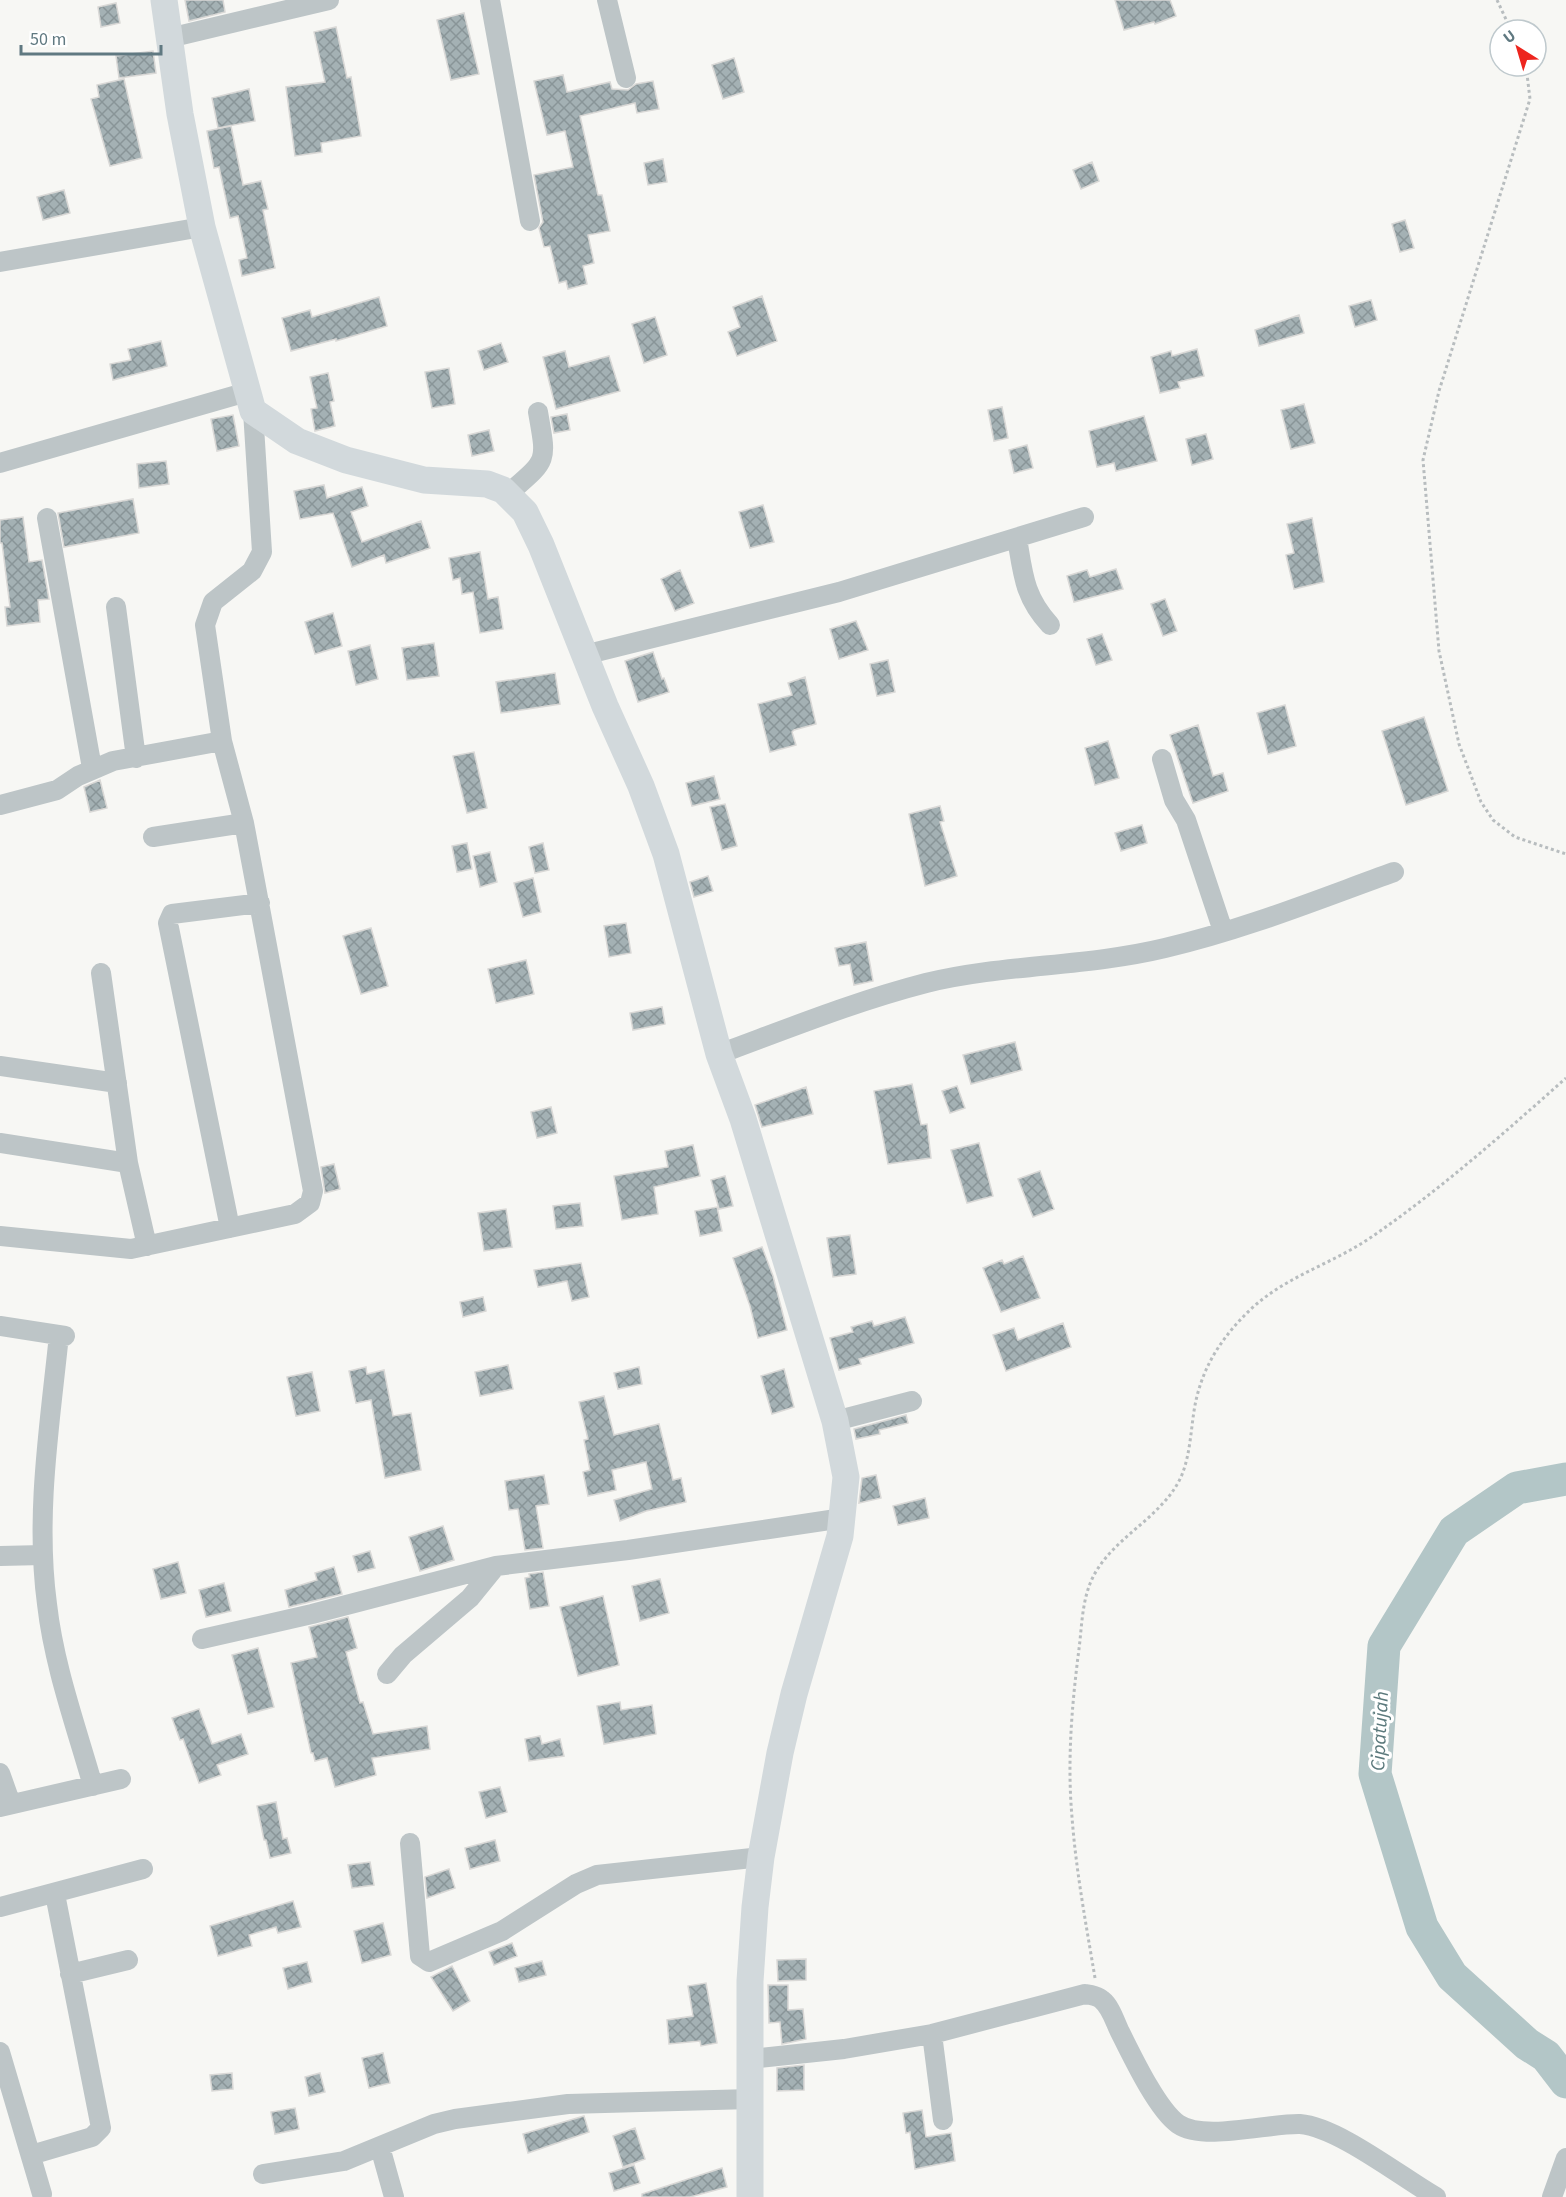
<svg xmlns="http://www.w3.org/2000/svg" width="1566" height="2197" viewBox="0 0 1566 2197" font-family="'Source Sans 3',sans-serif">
<defs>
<pattern id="building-cross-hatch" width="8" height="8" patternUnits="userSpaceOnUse" patternTransform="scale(1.5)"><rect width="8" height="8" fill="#a4b1b4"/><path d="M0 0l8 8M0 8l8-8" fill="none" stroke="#899598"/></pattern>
</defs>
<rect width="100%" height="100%" fill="#f7f7f4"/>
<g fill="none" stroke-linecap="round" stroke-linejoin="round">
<path stroke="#b3c6c7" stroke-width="33" d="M1566,1479L1517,1488L1454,1531L1384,1646L1375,1774L1422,1927L1452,1976L1527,2044L1546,2056L1566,2082"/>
</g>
<path fill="url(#building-cross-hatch)" stroke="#d9d8d6" stroke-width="1.5" d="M185,0H223L225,12L189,21Z
M1115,0H1170L1176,16L1155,24L1154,22L1124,30Z
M116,3L120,23L101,27L98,7Z
M464,13L479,74L451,80L437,20Z
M336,27L347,78L351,77L361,136L321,143L322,152L295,156L286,87L325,82L314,32Z
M153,51L156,73L119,78L116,56Z
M734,58L744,92L723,99L712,65Z
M563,75L567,92L610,82L612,89L628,90L636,84L653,81L659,109L637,113L635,103L580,116L598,195H602L610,231L588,235L594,263L583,266L587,284L568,289L566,281L559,283L550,246L544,247L539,228L543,222L534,175L573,167L565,131L547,135L534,81Z
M124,79L142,158L110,166L91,99L99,97L97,85Z
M249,89L255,121L218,128L212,98Z
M231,126L243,185L261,181L268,209L263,210L275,268L242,276L239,260L247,258L238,216L230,218L219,167L214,168L207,131Z
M663,159L667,182L648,185L644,163Z
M1092,162L1099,181L1081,189L1073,170Z
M64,190L70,213L43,220L37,197Z
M1405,220L1414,248L1400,252L1392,224Z
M762,296L777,341L737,356L728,332L740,327L733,307Z
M379,297L387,326L336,341V339L291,351L282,318L310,310L312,317Z
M1371,300L1377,320L1355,327L1349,306Z
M1299,315L1304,333L1259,346L1255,330Z
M655,317L667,355L644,363L632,324Z
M161,341L167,366L113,380L110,364L131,360L128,349Z
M501,343L508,362L484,370L478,351Z
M1197,349L1204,376L1178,382L1180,388L1160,393L1151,357L1171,351L1172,356Z
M565,351L569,367L609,356L620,391L556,409L543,357Z
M449,368L455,404L432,408L425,372Z
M328,373L334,401L330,402L335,426L315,431L311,409L317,408L310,377Z
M1304,404L1315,443L1291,449L1281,410Z
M1002,407L1008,438L994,441L988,410Z
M567,414L570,430L554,433L551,417Z
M233,415L239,446L217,451L211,419Z
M1144,416L1157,461L1116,471L1114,463L1097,467L1089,431Z
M489,430L494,451L472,456L468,435Z
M1206,434L1213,459L1192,465L1186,439Z
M1027,445L1033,468L1014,473L1009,450Z
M166,461L169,484L139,488L137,464Z
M324,485L327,498L362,487L368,506L351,512L362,542L421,521L430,548L386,563L384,555L352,567L333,513L300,519L294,491Z
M133,499L139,533L64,547L58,513Z
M763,505L774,542L750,548L739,512Z
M23,517L29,562L42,560L49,599L38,600L40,622L7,626L5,607H10L2,543H0V520Z
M1312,518L1324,582L1294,589L1286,555L1294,553L1287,524Z
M480,552L488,599L498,597L503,629L480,633L473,592L462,594L460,578L453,580L449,558Z
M1116,569L1123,589L1074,602L1067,576L1087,570L1090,577Z
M680,570L694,603L675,611L661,579Z
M1165,599L1177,631L1163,636L1151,604Z
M333,613L342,646L315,654L305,622Z
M856,621L868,650L839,659L830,629Z
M1102,634L1112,660L1096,665L1087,639Z
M434,643L439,676L407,680L402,648Z
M370,645L378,679L356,685L348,651Z
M653,652L662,679L664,678L669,692L638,702L625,661Z
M888,660L895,692L877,696L870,664Z
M555,673L560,704L501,713L496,682Z
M805,677L816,724L794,730L792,732L796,745L770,752L758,704L792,695L788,683Z
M1285,705L1296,746L1268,754L1257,713Z
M1424,717L1448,791L1406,805L1382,731Z
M1198,725L1213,776L1223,773L1228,791L1193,803L1170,735Z
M1108,741L1119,778L1095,785L1085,748Z
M474,752L487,808L467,813L453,756Z
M714,776L720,799L692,806L686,783Z
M100,780L107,808L90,812L84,787Z
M725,804L737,846L722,850L710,807Z
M940,806L944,821L940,822L957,876L925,886L909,814Z
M1142,825L1147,843L1121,851L1115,833Z
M467,843L472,869L457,872L452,846Z
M543,843L549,870L535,873L529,847Z
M490,852L497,882L480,887L473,856Z
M708,876L713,891L694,897L690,882Z
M533,878L541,912L523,917L514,883Z
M626,923L631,953L609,957L604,926Z
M371,928L388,986L361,994L343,936Z
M866,942L873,981L854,985L850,964L839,966L835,948Z
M526,960L534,994L496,1003L488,969Z
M662,1007L665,1024L633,1030L630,1013Z
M1015,1042L1022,1070L971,1084L963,1055Z
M912,1084L921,1125L927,1124L931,1158L888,1164L874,1091Z
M957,1086L965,1108L950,1113L942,1091Z
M806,1087L813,1114L762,1127L755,1105Z
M551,1107L557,1133L537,1138L531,1112Z
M979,1143L993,1196L967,1203L951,1150Z
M693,1145L700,1176L654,1187L658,1214L622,1220L614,1176L668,1167L665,1151Z
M334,1164L340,1189L325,1193L321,1167Z
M1040,1171L1054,1209L1033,1217L1018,1179Z
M725,1176L733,1206L719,1209L711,1180Z
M580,1203L583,1226L556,1229L553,1206Z
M717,1207L722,1231L700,1236L695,1211Z
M506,1209L512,1247L484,1251L478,1213Z
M850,1235L856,1274L833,1277L827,1238Z
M762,1247L773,1276L787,1330L758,1338L750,1306L733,1258Z
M1023,1256L1040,1298L1001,1312L983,1268L1002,1260L1004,1264Z
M581,1263L589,1297L572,1301L567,1281L538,1287L534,1270Z
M483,1297L486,1311L463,1317L460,1302Z
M905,1317L914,1343L859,1359L861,1364L839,1370L830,1338L853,1332L851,1327L872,1321L874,1326Z
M1063,1323L1071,1347L1006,1371L993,1335L1014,1328L1018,1340Z
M508,1365L513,1389L480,1396L475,1372Z
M366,1367L367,1374L384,1370L393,1416L411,1413L421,1470L385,1478L371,1400L356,1403L349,1371Z
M639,1367L642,1384L618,1389L614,1373Z
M784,1369L794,1407L772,1414L761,1376Z
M312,1372L320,1411L296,1416L287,1377Z
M604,1396L614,1435L659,1424L673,1480L681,1478L686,1502L646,1511L620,1521L614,1500L652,1489L646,1462L612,1470L616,1490L588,1496L583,1472L590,1470L584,1440L588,1439L579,1402Z
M906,1415L908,1423L879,1430L880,1434L856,1439L854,1429Z
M544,1475L549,1504L536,1506L543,1548L525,1550L518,1509L509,1510L505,1481Z
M876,1475L881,1498L859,1503L862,1478Z
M925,1498L929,1518L898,1525L893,1506Z
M443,1526L454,1560L420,1571L409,1537Z
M370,1551L375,1568L358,1572L353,1556Z
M178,1562L186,1593L161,1599L153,1569Z
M334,1567L342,1594L289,1607L285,1590L317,1580L315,1573Z
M543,1572L549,1606L530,1609L525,1578L530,1577L529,1574Z
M660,1579L669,1613L640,1621L632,1586Z
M224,1583L231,1611L206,1617L199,1590Z
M603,1596L619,1665L578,1676L560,1607Z
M348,1617L357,1648L346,1652L360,1703L363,1702L373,1734L427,1726L430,1749L372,1758L376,1775L335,1787L327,1758L315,1761L313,1753H311L291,1663L317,1657L309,1627Z
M258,1648L274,1707L248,1714L232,1655Z
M620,1702L621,1710L652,1705L656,1734L604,1744L597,1706Z
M199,1709L212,1744L241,1734L248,1754L217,1765L221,1775L199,1783L183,1739L180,1740L172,1718Z
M540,1736L542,1744L560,1739L564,1756L529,1761L525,1739Z
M500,1787L507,1812L486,1818L479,1792Z
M276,1802L283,1839L287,1838L291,1853L270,1858L266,1840H264L257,1806Z
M495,1840L500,1861L470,1869L465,1848Z
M370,1862L374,1885L352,1888L348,1865Z
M449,1869L455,1888L427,1898L425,1877Z
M293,1901L301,1927L278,1933L276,1927L249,1935L252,1946L218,1956L210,1926Z
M383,1923L391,1955L362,1963L354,1931Z
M512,1943L517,1956L494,1965L489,1952Z
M806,1959V1980L778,1981L777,1960Z
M542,1961L546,1975L519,1982L515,1968Z
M307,1962L312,1982L288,1989L283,1968Z
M452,1966L470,2001L453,2011L431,1977Z
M706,1983L717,2043L701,2046L700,2041L669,2044L667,2020L693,2016L688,1986Z
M768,1985H788V2010L803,2009L806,2039L782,2044L780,2022L769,2023Z
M383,2053L390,2083L369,2088L362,2058Z
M804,2065V2090L777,2091V2068Z
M232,2073L233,2089L212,2091L210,2075Z
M320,2073L325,2092L309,2096L305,2077Z
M295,2108L299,2129L275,2134L271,2112Z
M922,2110L926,2137L951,2133L955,2161L915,2169L910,2132L906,2133L903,2113Z
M584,2116L589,2132L528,2153L523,2134Z
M635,2128L645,2159L623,2167L613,2136Z
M634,2165L640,2183L614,2191L609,2173Z
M722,2168L727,2187L690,2197H642V2194Z"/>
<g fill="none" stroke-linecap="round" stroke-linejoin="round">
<path stroke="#b8bdbf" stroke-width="3" stroke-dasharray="3 3" stroke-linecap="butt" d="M1497,0L1511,30
M1526,66L1530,99L1439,391L1423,460L1439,651L1459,744L1481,802L1493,820L1515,837L1566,854
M1095,1978C1086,1924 1076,1871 1072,1817C1067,1761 1072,1703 1079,1649C1082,1625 1082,1599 1093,1577C1113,1537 1162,1518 1181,1477C1193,1449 1190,1417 1199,1389C1208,1358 1227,1332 1250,1310C1284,1277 1332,1264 1370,1238C1440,1190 1503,1134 1566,1078"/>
<path stroke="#bdc5c7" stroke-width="20" d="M490,0L530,221
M607,0L626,78
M169,38L329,0
M0,262L202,227
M0,463L247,392
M509,493C548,459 547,463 538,412
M47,518L92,768
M1017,538C1023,574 1024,597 1050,625
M116,607L136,758
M584,655L839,592L1084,517
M1162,759L1174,800L1186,820L1223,931
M0,805L57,790L78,776L113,761L222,741
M153,837L244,823
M101,973L128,1163L147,1246
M719,1054C787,1029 856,1001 926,983C1004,964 1086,967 1165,948C1243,930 1319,899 1394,872
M0,1066L117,1083
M0,1143L128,1163
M230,1228L168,923L172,914L260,903
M0,1236L131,1249L295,1214L310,1203L313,1191L244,823L222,741L205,625L213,602L252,571L262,552L253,411
M0,1326L65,1336
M59,1335C50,1423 35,1515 47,1604C54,1666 76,1726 93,1786
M835,1421L912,1401
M0,1556L43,1555
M202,1639L312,1614L496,1566L628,1550L843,1518
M387,1674L403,1655L470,1598L496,1566
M0,1773L11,1804
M0,1807L121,1779
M410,1843L420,1956L429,1962L502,1931L576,1884L597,1875L761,1857
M0,1907L143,1869
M70,1974L128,1960
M932,2034L943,2120
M0,2052L42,2194
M751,2059L844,2049L932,2034L1085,1994C1091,1995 1098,1996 1102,2000C1111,2007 1115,2022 1120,2032C1132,2056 1157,2109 1178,2124C1204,2142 1269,2123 1300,2124C1338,2127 1401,2177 1436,2197
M380,2147L394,2197
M31,2155L92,2137L101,2128L55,1894
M263,2174L344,2161L434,2124L455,2119L568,2104L751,2099
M1552,2197L1566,2158"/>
<path stroke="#d2d9dc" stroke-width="27" d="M164,0L180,114L202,227L253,411L297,441L346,460L424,480L487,484L503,490L525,512L541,545L605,706L641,786L666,854L719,1054L743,1119L835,1421L846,1477L840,1536L794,1694L780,1753L761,1857L755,1907L750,1981V2197"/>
</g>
<g text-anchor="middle" stroke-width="6" stroke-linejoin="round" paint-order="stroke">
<g font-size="20" font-style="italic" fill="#5b797c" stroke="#fff">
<text transform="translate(1379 1731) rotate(-87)" y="7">Cipatujah</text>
</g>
</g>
<g transform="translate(1518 48) rotate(323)"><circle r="28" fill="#ffffff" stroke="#bfc9cd" stroke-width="1.5"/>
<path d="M0-4.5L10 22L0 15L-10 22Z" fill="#ed251e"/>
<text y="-9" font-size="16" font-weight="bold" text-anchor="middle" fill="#607981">U</text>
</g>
<path d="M21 45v9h140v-9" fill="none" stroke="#607981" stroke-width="3"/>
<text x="30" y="45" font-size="18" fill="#607981" stroke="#ffffff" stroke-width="4.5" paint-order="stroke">50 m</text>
</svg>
